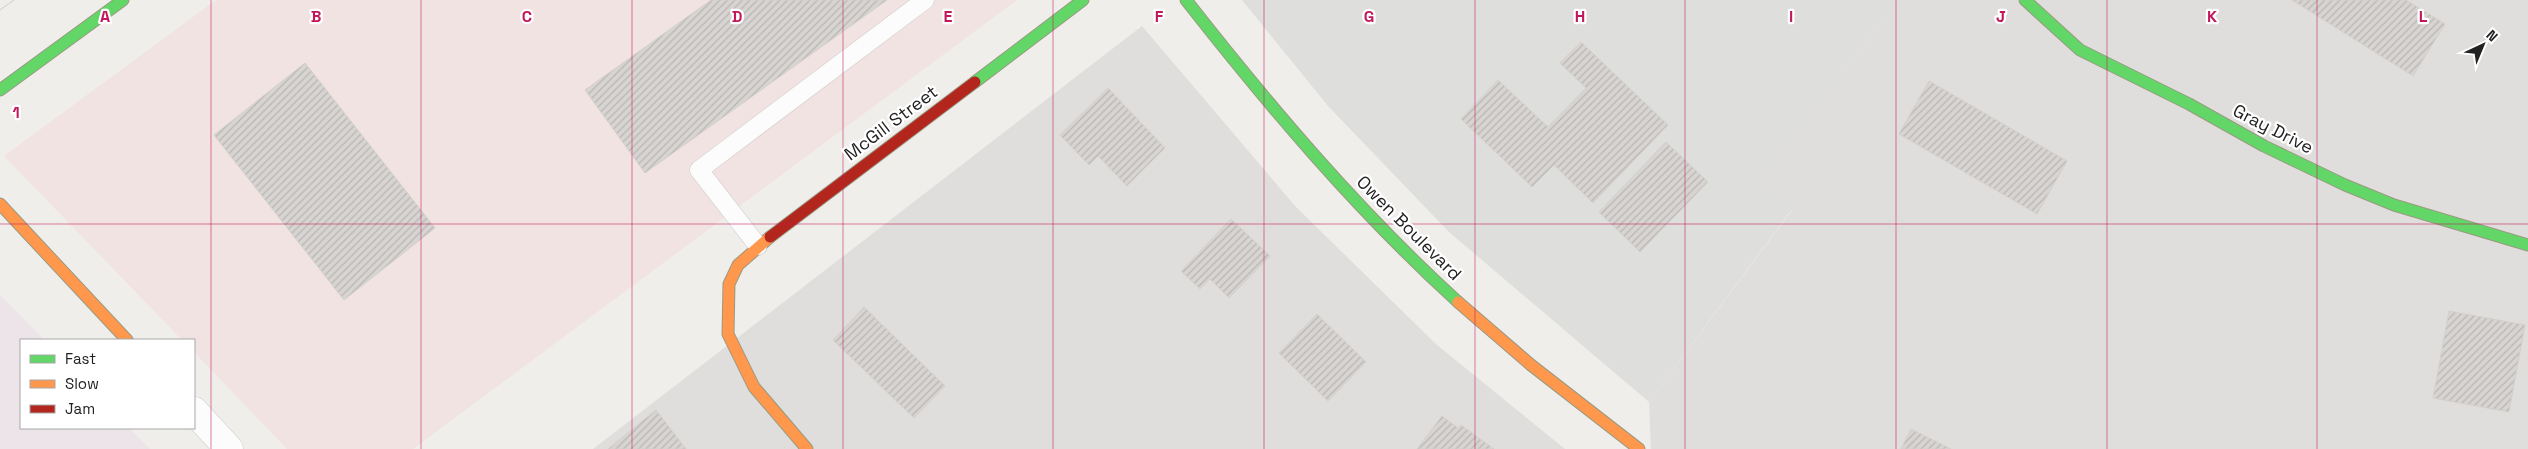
<svg xmlns="http://www.w3.org/2000/svg" width="2528" height="449" viewBox="0 0 2528 449" font-family="'Space Grotesk',sans-serif">
<defs>
<pattern id="building-hatch" width="6" height="6" patternUnits="userSpaceOnUse" patternTransform="scale(1.25)"><rect width="6" height="6" fill="#d7d4d2"/><path d="M-1 1l2-2M0 6l6-6M5 7l2-2" fill="none" stroke="#b8b6b4"/></pattern>
</defs>
<rect width="100%" height="100%" fill="#f0eeeb"/>
<path fill="#dfdedc" d="M1899,0H2528V449H1651L1649,402L1792,210L1756,182Z
M1142,26L1296,207L1437,345L1565,449H593Z"/>
<path fill="#f1e3e1" d="M216,0H1017L413,449H287L194,352V340H182L4,156Z"/>
<path fill="#ede4e9" d="M0,295L44,340H21V428H129L150,449H0Z"/>
<path fill="#dededc" d="M1242,0H1899L1757,182L1792,209L1649,402L1449,232L1328,106Z"/>
<path fill="url(#building-hatch)" stroke="#d3d0cc" d="M711,0H887L645,173L585,90Z
M2292,0H2406L2445,24L2413,76Z
M1581,42L1668,125L1593,203L1554,165L1532,187L1461,119L1498,80L1548,127L1586,88L1560,63Z
M305,63L435,228L344,300L214,135Z
M1929,81L2067,161L2037,214L1899,134Z
M1108,88L1165,148L1127,186L1098,156L1089,165L1060,135Z
M1666,142L1708,182L1640,252L1599,212Z
M1231,219L1270,256L1229,298L1210,279L1200,289L1181,271Z
M864,307L945,386L914,418L833,340Z
M2449,311L2525,325L2509,412L2433,398Z
M1317,314L1366,362L1328,401L1279,353Z
M656,410L686,449H608Z
M1442,416L1458,428L1461,425L1494,449H1417Z
M1911,429L1951,449H1901Z"/>
<g fill="none" stroke-linecap="round" stroke-linejoin="round">
<defs>
<path id="lane" d="M758,246L699,170L925,0"/>
<path id="street" d="M194,411L229,449"/>
<path id="fast" d="M1186,0C1270,107 1357,210 1458,302
M2025,0L2080,50L2189,104L2264,146L2345,185L2394,205L2528,245
M975,82L1083,0
M0,90L123,0"/>
<path id="slow" d="M0,204L127,340
M770,237L738,265L729,284L728,334L754,387L807,449
M1458,302L1531,365L1639,449"/>
<path id="jam" d="M770,237L975,82"/>
</defs>
<use href="#lane" stroke="#c9c8c7" stroke-width="19"/>
<use href="#street" stroke="#c9c8c7" stroke-width="29"/>
<use href="#fast" stroke="#999a82" stroke-width="13"/>
<use href="#slow" stroke="#999a82" stroke-width="13"/>
<use href="#jam" stroke="#999a82" stroke-width="13"/>
<use href="#lane" stroke="#fdfcfc" stroke-width="18"/>
<use href="#street" stroke="#fdfcfc" stroke-width="28"/>
<use href="#fast" stroke="#63d668" stroke-width="11"/>
<use href="#slow" stroke="#ff974d" stroke-width="11"/>
<use href="#jam" stroke="#b3261e" stroke-width="11"/>
<path stroke="#ccc" stroke-width="1" d="M0,10L14,0"/>
</g>
<path fill="none" stroke="#c2185b" stroke-width="1" stroke-opacity="0.55" d="M211,0V449M421,0V449M632,0V449M843,0V449M1053,0V449M1264,0V449M1475,0V449M1685,0V449M1896,0V449M2107,0V449M2317,0V449M0,224H2528"/>
<g text-anchor="middle" stroke-width="4.5" stroke-linejoin="round" paint-order="stroke">
<g font-size="18" fill="#222" stroke="#fff">
<text transform="translate(891 123) rotate(-37)" y="6">McGill Street</text>
<text transform="translate(2273 129) rotate(27)" y="6">Gray Drive</text>
<text transform="translate(1409 228) rotate(45)" y="6">Owen Boulevard</text>
</g>
</g>
<g font-size="16" text-anchor="middle" font-weight="bold" fill="#c2185b" stroke="#fff" stroke-width="4.5" stroke-linejoin="round" paint-order="stroke">
<text x="105" y="22">A</text>
<text x="316" y="22">B</text>
<text x="527" y="22">C</text>
<text x="737" y="22">D</text>
<text x="948" y="22">E</text>
<text x="1159" y="22">F</text>
<text x="1369" y="22">G</text>
<text x="1580" y="22">H</text>
<text x="1791" y="22">I</text>
<text x="2001" y="22">J</text>
<text x="2212" y="22">K</text>
<text x="2423" y="22">L</text>
<text x="16" y="118">1</text>
</g>
<rect x="20" y="339" width="175" height="90" fill="#ffffff" stroke="#a7a7a7"/>
<rect x="30" y="355" width="25" height="8" fill="#63d668" stroke="#a7a7a7"/>
<text x="65" y="364" font-size="15" fill="#222222">Fast</text>
<rect x="30" y="380" width="25" height="8" fill="#ff974d" stroke="#a7a7a7"/>
<text x="65" y="389" font-size="15" fill="#222222">Slow</text>
<rect x="30" y="405" width="25" height="8" fill="#b3261e" stroke="#a7a7a7"/>
<text x="65" y="414" font-size="15" fill="#222222">Jam</text>
<g transform="translate(2483 45) rotate(44)" stroke="#ffffff" stroke-width="4" paint-order="stroke">
<path d="M0-4L9 19L0 12L-9 19Z" fill="#222222"/>
<text y="-8" font-size="14" font-weight="bold" text-anchor="middle" fill="#222222">N</text>
</g>
</svg>
